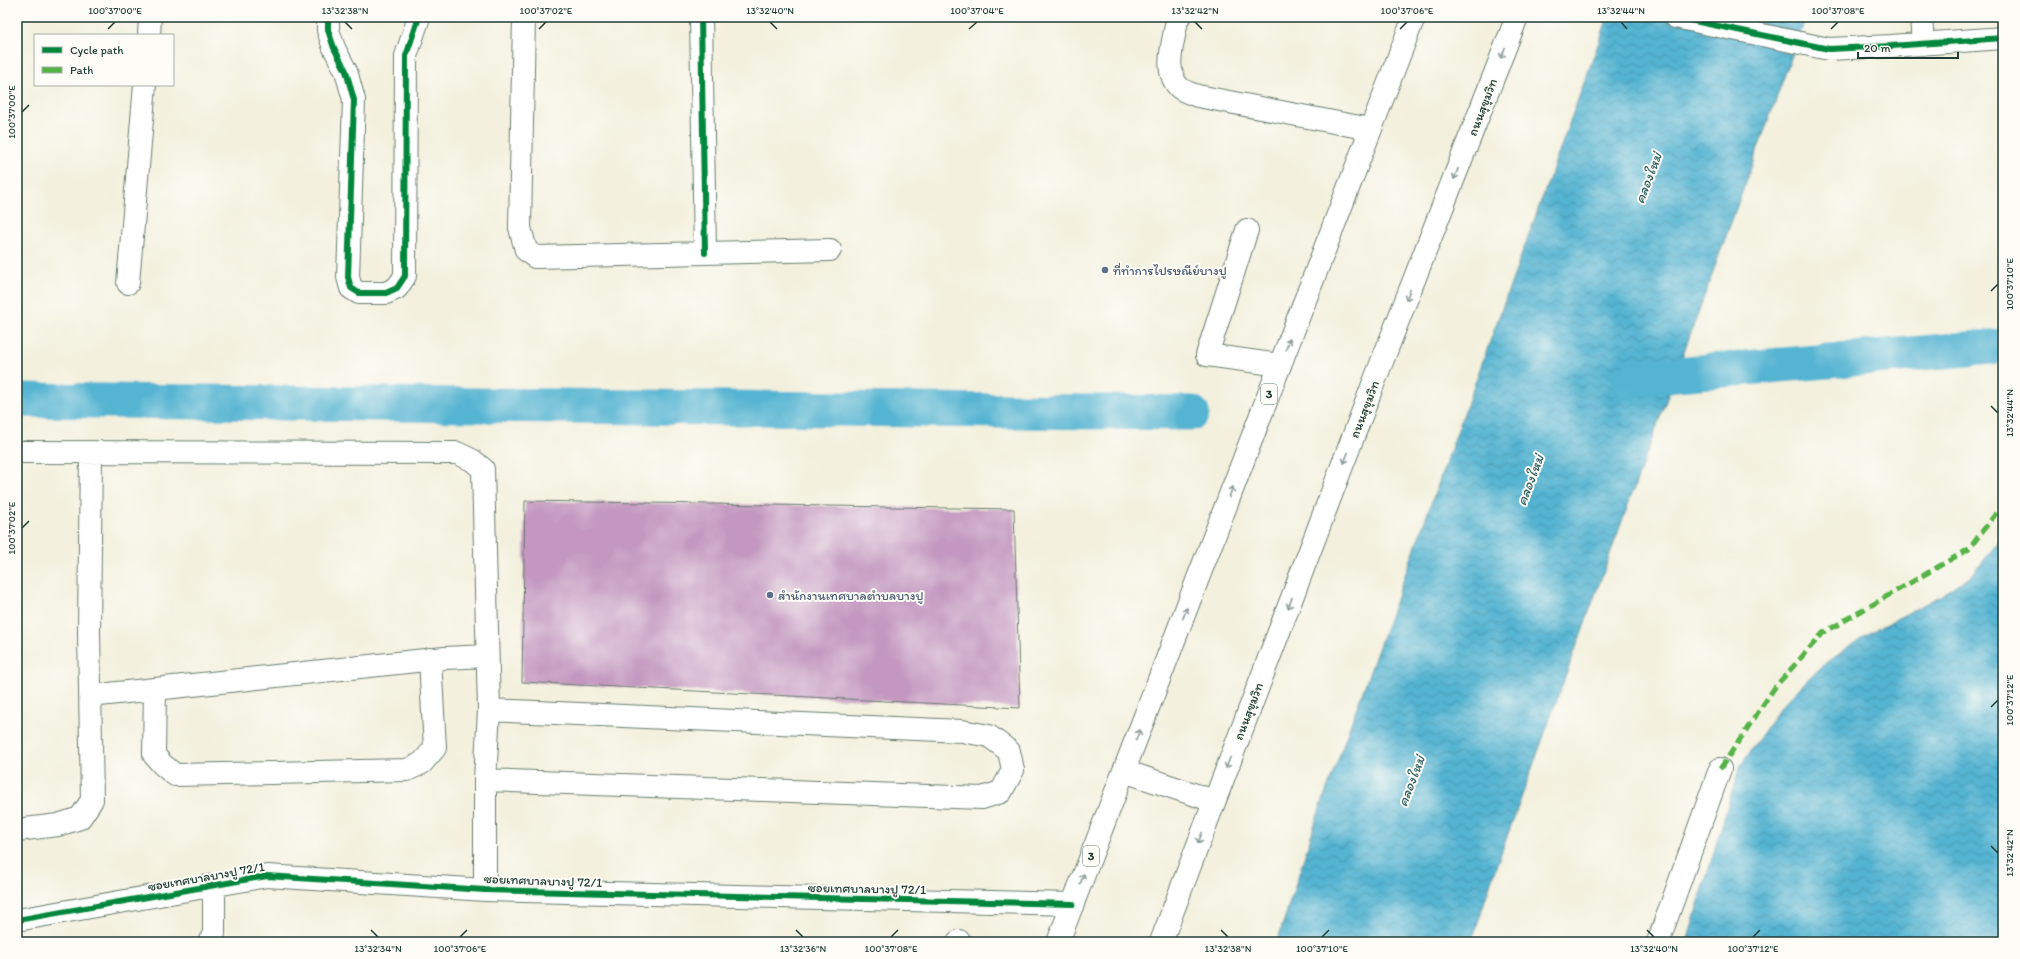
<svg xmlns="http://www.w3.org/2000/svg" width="2020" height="959" viewBox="0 0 2020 959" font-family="Itim,'Playpen Sans Thai',sans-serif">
<defs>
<pattern id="water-waves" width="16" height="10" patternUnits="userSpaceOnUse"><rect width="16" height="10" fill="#54b4d2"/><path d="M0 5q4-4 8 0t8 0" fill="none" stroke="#4594ab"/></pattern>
</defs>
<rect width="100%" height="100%" fill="#fdfcf7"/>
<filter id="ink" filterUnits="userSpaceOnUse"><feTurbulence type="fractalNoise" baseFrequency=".025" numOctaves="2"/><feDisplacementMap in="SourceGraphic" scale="8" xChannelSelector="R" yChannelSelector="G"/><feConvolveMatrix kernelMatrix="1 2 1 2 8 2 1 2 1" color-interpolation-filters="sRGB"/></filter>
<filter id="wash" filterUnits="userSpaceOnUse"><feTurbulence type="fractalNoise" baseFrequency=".012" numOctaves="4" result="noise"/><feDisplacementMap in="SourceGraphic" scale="16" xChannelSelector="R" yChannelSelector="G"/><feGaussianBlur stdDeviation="0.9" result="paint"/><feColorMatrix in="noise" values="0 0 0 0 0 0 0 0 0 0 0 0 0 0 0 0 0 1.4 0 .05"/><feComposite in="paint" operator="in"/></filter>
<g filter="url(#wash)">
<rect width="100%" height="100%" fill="#f3f0dd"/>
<path fill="url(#water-waves)" stroke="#3a7883" d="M1608,17H1806L1492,878L1472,942H1277L1317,817Z
M2003,536V942H1687L1739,768L1780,708L1818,669L1864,636L1942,595L1973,574Z"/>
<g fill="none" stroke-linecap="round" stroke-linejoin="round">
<path stroke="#54b4d2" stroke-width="35" d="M1630,381L1676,374L2003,346
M17,400L1192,413"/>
</g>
<g id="blocks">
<path fill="#c397c0" d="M525,501L1014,509L1020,708L522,682Z"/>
</g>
</g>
<g filter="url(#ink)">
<use href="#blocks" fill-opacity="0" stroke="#697c6f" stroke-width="1"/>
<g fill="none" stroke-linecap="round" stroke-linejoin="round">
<defs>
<path id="minor" d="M328,17V30L334,48L346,71L354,100L348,277L351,288L359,293H386L397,288L405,276L406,56L419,17
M524,17L520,228L526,250L535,257L830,250
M701,17L705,253
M1179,17L1177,20C1174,41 1162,72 1180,88C1185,92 1192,94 1198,96L1370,129
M1675,17L1829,49L1891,46L2003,38
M1921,17L1923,44
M149,35L150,17
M1247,230L1207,355L1280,365
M128,283L145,85
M17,452L457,453L472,460L483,469L489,710L485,780V890
M155,689L154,755L163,765L175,775L407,770L422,763L435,748L430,659
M90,696L444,658L487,656
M485,780L982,798L1001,792L1013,770L1009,751L989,736L962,731L489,710
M17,830L58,825L80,818L92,800L89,632L91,453
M17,920L267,876L485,890L1073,904
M209,942L214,934V886
M958,942L959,941
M1658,942L1720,769"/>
<path id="major" d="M1124,771L1214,801"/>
<path id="highway" d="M1058,942L1414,17
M1161,942L1374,382L1517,17"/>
</defs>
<use href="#minor" stroke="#697c6f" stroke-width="24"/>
<use href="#major" stroke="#697c6f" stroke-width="24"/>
<use href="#highway" stroke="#697c6f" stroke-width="24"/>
<use href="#minor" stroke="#fff" stroke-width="22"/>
<use href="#major" stroke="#fff" stroke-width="22"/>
<use href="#highway" stroke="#fff" stroke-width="22"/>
<path stroke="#55b346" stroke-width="5" stroke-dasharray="10 5" stroke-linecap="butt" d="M1720,769L1775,687L1823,633L1969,549L2003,504"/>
<defs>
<path id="cycleway" d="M328,17V30L334,48L346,71L354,100L348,277L351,288L359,293H386L397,288L405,276L406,56L419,17
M701,17L705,253
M1675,17L1829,49L1891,46L2003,38
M17,920L267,876L485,890L1073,904"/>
</defs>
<use href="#cycleway" stroke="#fdfcf7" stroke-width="8"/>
<use href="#cycleway" stroke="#00873e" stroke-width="6"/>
</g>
<defs><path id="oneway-shaft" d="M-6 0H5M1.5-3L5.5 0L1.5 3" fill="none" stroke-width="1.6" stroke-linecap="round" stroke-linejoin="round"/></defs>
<g stroke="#8f9e9a">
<use href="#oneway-shaft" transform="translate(1503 53) rotate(111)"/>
<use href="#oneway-shaft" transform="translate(1456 174) rotate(111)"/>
<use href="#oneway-shaft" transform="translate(1408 295) rotate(111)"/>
<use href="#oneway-shaft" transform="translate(1288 344) rotate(-69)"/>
<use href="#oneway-shaft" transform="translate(1346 458) rotate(111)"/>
<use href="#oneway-shaft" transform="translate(1231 492) rotate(-69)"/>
<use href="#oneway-shaft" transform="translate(1290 603) rotate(111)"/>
<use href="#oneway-shaft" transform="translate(1185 613) rotate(-69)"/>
<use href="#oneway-shaft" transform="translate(1138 735) rotate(-69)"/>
<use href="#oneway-shaft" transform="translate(1228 763) rotate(111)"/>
<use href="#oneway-shaft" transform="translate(1200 838) rotate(111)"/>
<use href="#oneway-shaft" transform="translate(1082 879) rotate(-69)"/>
</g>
</g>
<path fill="none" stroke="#1f3d34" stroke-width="1.5" d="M345,22L352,29M770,22L777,29M1195,22L1202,29M1621,22L1627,29M108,29L115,22M539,29L546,22M969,29L977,22M1400,29L1407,22M1831,29L1838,22M22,112L29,105M1991,291L1998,284M1991,406L1998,413M22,528L29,521M1991,707L1998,700M1991,846L1998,853M371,930L378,937M796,930L803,937M1221,930L1228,937M1647,930L1654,937M460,937L467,930M891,937L898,930M1322,937L1329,930M1753,937L1760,930"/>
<g fill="#5c6f8a" stroke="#fdfcf7" stroke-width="1.5">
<circle cx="1105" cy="270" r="4"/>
<circle cx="770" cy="595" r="4"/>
</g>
<g text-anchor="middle" stroke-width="4" stroke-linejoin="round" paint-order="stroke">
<g fill="#fdfcf7" stroke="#62766e" stroke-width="1">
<rect x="1261" y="384" width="16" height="20" rx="3"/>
<rect x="1083" y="846" width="16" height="20" rx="3"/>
</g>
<g font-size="12" font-weight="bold" fill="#1f3d34">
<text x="1269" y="398">3</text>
<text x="1091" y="860">3</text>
</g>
<g font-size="13" fill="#1f3d34" stroke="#fdfcf7">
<text transform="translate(1482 107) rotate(-69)" y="5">ถนนสุขุมวิท</text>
<text transform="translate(1364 409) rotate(-69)" y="5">ถนนสุขุมวิท</text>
<text transform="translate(1248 711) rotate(-69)" y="5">ถนนสุขุมวิท</text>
<text transform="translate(206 876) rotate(-10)" y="5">ซอยเทศบาลบางปู 72/1</text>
<text transform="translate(543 880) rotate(2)" y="5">ซอยเทศบาลบางปู 72/1</text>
<text transform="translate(867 888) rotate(1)" y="5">ซอยเทศบาลบางปู 72/1</text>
</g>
<g font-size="13" fill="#4e5e75" stroke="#fdfcf7" text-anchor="start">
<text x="1113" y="275">ที่ทำการไปรษณีย์บางปู</text>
<text x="778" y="600">สำนักงานเทศบาลตำบลบางปู</text>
</g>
<g font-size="14" font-style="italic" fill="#2f6163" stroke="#fdfcf7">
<text transform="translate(1648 178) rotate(-69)" y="5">คลองใหม่</text>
<text transform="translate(1530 480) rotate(-69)" y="5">คลองใหม่</text>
<text transform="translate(1411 781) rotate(-69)" y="5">คลองใหม่</text>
</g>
</g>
<rect width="2020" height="959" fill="none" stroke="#fdfcf7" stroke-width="44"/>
<rect x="34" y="34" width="140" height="52" fill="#fdfcf7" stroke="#a4b0a9"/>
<rect x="42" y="47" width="20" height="6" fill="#00873e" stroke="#a4b0a9"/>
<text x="70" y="54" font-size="12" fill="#1f3d34">Cycle path</text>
<rect x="42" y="67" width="20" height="6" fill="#55b346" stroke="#a4b0a9"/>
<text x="70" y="74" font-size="12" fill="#1f3d34">Path</text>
<path d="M1858 52v6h100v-6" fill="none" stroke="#1f3d34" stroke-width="2"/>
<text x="1864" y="52" font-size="12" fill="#1f3d34" stroke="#fdfcf7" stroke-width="3" paint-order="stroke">20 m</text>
<rect x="22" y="22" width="1976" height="915" fill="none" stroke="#1f3d34" stroke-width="1.5"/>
<g font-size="10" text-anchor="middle" fill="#1f3d34">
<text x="115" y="14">100°37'00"E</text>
<text x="345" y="14">13°32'38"N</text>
<text x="546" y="14">100°37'02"E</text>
<text x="770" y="14">13°32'40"N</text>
<text x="977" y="14">100°37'04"E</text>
<text x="1195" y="14">13°32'42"N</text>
<text x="1407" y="14">100°37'06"E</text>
<text x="1621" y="14">13°32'44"N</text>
<text x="1838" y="14">100°37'08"E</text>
<text transform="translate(11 112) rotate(-90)" y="4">100°37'00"E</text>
<text transform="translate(2009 284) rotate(-90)" y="4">100°37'10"E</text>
<text transform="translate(2009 413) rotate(-90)" y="4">13°32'44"N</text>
<text transform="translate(11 528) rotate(-90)" y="4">100°37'02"E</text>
<text transform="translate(2009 700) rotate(-90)" y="4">100°37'12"E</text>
<text transform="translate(2009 853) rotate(-90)" y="4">13°32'42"N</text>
<text x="378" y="952">13°32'34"N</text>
<text x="460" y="952">100°37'06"E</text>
<text x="803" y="952">13°32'36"N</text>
<text x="891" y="952">100°37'08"E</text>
<text x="1228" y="952">13°32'38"N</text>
<text x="1322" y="952">100°37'10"E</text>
<text x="1654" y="952">13°32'40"N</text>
<text x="1753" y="952">100°37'12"E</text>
</g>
</svg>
